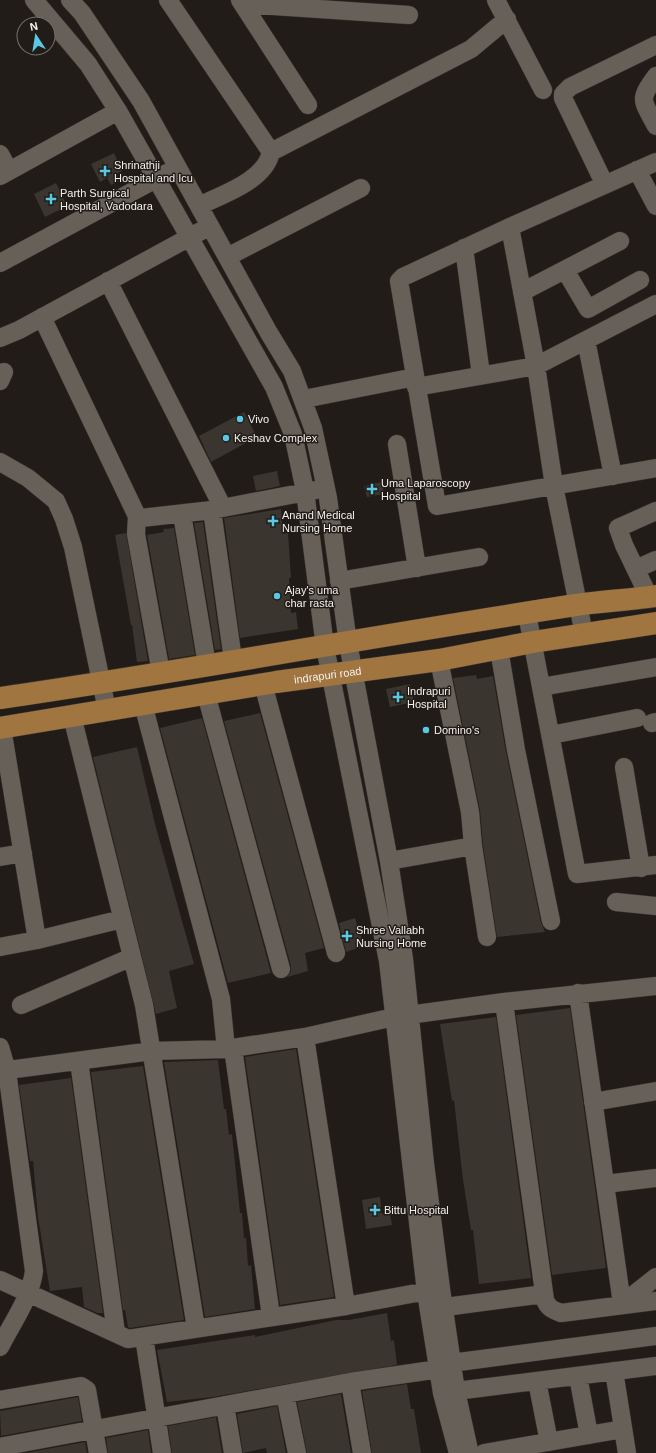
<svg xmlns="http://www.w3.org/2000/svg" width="656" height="1453" viewBox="0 0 656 1453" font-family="Helvetica,sans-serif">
<rect width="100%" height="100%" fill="#211c17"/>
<path fill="#3b352f" d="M114,153L122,171L116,174L120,181L111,185L107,178L100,182L91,164Z
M56,183L67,206L45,217L34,194Z
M244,412L257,437L211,462L199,436Z
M277,471L280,486L256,491L253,476Z
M382,482L384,494L367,497L364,486Z
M281,509L283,534L288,533L291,578H289L291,613L296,612L298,629L240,638L224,518Z
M203,522L221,649L215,650L194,523Z
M174,528L195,655L169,659L147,535L164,532L163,529Z
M126,533L148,661L137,662L132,625H131L115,535Z
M476,675L477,679L493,676L506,752L541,923L545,932L497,937L483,845L480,810L453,678Z
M410,684L414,702L390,707L386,689Z
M260,713L324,948L305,953L308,971L287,977L291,972V966L224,721Z
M202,718L271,973L228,983L160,728Z
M137,747L155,824L194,964L169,971L177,1008L156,1014L93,757Z
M355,918L364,946L346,952L339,923Z
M570,1008L606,1268L552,1275L516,1015Z
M496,1017L531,1278L479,1284L473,1230H471L463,1180L454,1100L452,1101L440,1024Z
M296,1049L334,1297L280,1305L245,1057Z
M218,1060L224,1109H226L229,1135L232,1134L240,1213H242L244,1238H246L248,1266L251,1265L255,1309L205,1317L164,1062Z
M143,1066L184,1320L130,1328L128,1327L125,1310H123L91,1072Z
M71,1078L103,1313H97L84,1307L82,1287L50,1291L38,1217L33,1161H30L19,1085Z
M380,1197L382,1214L390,1213L392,1225L366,1229L362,1200Z
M387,1313L391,1341L394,1340L397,1365L213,1397L167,1402L157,1350L255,1335V1337L336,1320H349Z
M407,1384L411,1409H414L421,1453H372L362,1391Z
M341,1394L351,1453H307L297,1402Z
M78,1397L82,1421L1,1436L0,1411Z
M277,1406L286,1453H267L266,1448L243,1453L237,1414Z
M216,1417L222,1453H172L168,1426Z
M148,1430L151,1453H108L106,1438Z
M85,1442L87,1453H25Z"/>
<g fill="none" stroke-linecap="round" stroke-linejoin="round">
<defs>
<path id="minor" d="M34,0L88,64L118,111L274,387L293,434L305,491L325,647L388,961L426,1292L442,1393L458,1453
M70,0L82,13L141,101L269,333L292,371L313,428L328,498L348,643L389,861L404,959L425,1164L441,1289L456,1391L469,1450
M168,0L271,152L471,49L507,19
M240,0L308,105
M496,0L543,90
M243,4L409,15
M656,76C638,101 642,99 656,126
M0,154L9,171
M656,162L510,227L403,277L399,281L437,506L656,468
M637,170L656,206
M0,176L118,111
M605,185L563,98V94L570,87L656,45
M199,206C223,194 265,181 271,152
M510,227L536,366L554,486L584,634
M464,248L481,375
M227,257L361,188
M0,263L167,173
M565,270L588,309L640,280
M108,281L223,508
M522,292L620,241
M42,317L137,516L141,518L212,510L316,490
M0,338L19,330L201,231
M586,340L613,476
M0,381L4,372
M416,387L536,366L656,304
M304,399L415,377
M397,444L417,568
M0,462L28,478L56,501L64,519L73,547L107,710
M212,510L233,660
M182,514L207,665
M137,516L136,534L161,673
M636,569L656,560
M339,581L479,557
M649,597L624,545L618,528L656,511
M527,614L577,874L656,865
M499,649L516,750L551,921
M439,660L470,812L473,846L487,937
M263,684L336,953
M541,687L656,667
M206,694L281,969
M143,704L221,999L226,1049
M72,716L144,1005L196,1328
M652,723L656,722
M2,728L37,940
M551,735L637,718
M624,767L641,868
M0,857L23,853
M389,861L473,846
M616,902L656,906
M0,947L37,940L122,919
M578,993L622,1304
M504,1002L545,1300C548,1308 553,1310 561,1313L656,1301
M21,1005L132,957
M305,1037L346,1306
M0,1047L7,1071L34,1271C31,1297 12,1323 0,1347
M233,1048L271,1316
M79,1061L116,1333
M0,1071L152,1051L226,1049L305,1037L394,1017L504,1002L656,986
M593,1102L656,1091
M605,1184L656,1178
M0,1280L128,1339L346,1306L438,1289
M622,1304L656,1277
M445,1307L544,1294
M144,1337L162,1453
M451,1363L656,1336
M614,1371L627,1453
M578,1376L589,1435
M537,1381L549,1442
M350,1382L362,1453
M456,1391L656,1366
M285,1394L297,1453
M0,1400L81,1386L87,1390L98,1453
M225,1405L233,1453
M0,1447L350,1382L439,1369
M484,1453L623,1429"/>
<g id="major">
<path d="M0,698C193,670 384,634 576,605C603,601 630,600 656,596"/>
<path id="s1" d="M0,728L276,682L439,660L533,642L656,623"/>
</g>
</defs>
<use href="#minor" stroke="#3a3632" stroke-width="19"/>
<use href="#major" stroke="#3a3632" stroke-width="23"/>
<use href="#minor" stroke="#666059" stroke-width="18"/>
<use href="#major" stroke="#a0753f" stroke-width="22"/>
</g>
<g fill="#5ac8e5" stroke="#211c17" stroke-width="1.5">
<path d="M103 165h4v4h4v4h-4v4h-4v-4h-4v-4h4z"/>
<path d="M49 193h4v4h4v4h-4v4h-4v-4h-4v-4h4z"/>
<circle cx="240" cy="419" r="4"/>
<circle cx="226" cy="438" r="4"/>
<path d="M370 483h4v4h4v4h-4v4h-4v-4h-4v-4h4z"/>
<path d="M271 515h4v4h4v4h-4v4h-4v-4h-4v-4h4z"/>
<circle cx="277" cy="596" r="4"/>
<path d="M396 691h4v4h4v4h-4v4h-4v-4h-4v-4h4z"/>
<circle cx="426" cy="730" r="4"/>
<path d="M345 930h4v4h4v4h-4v4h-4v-4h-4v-4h4z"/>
<path d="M373 1204h4v4h4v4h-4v4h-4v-4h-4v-4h4z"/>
</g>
<g text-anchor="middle" stroke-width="3" stroke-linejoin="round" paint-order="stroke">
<g font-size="11" fill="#f4f0ec" stroke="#211c17" text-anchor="start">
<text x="114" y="169">Shrinathji<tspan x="114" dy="13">Hospital and Icu</tspan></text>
<text x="60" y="197">Parth Surgical<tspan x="60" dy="13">Hospital, Vadodara</tspan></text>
<text x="248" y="423">Vivo</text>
<text x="234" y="442">Keshav Complex</text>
<text x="381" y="487">Uma Laparoscopy<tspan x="381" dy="13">Hospital</tspan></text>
<text x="282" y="519">Anand Medical<tspan x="282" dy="13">Nursing Home</tspan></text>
<text x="285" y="594">Ajay's uma<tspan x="285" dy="13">char rasta</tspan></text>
<text x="407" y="695">Indrapuri<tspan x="407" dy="13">Hospital</tspan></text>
<text x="434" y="734">Domino's</text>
<text x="356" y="934">Shree Vallabh<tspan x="356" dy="13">Nursing Home</tspan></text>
<text x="384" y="1214">Bittu Hospital</text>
</g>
<g font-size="11" fill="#f4f0ec" stroke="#211c17">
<text dy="4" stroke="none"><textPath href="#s1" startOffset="332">indrapuri road</textPath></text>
</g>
</g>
<g transform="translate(36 36) rotate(348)"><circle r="19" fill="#211c17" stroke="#75716c"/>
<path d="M0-3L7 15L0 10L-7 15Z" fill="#5ac8e5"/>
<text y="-6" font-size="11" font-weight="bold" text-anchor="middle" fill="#f4f0ec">N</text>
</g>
</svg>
